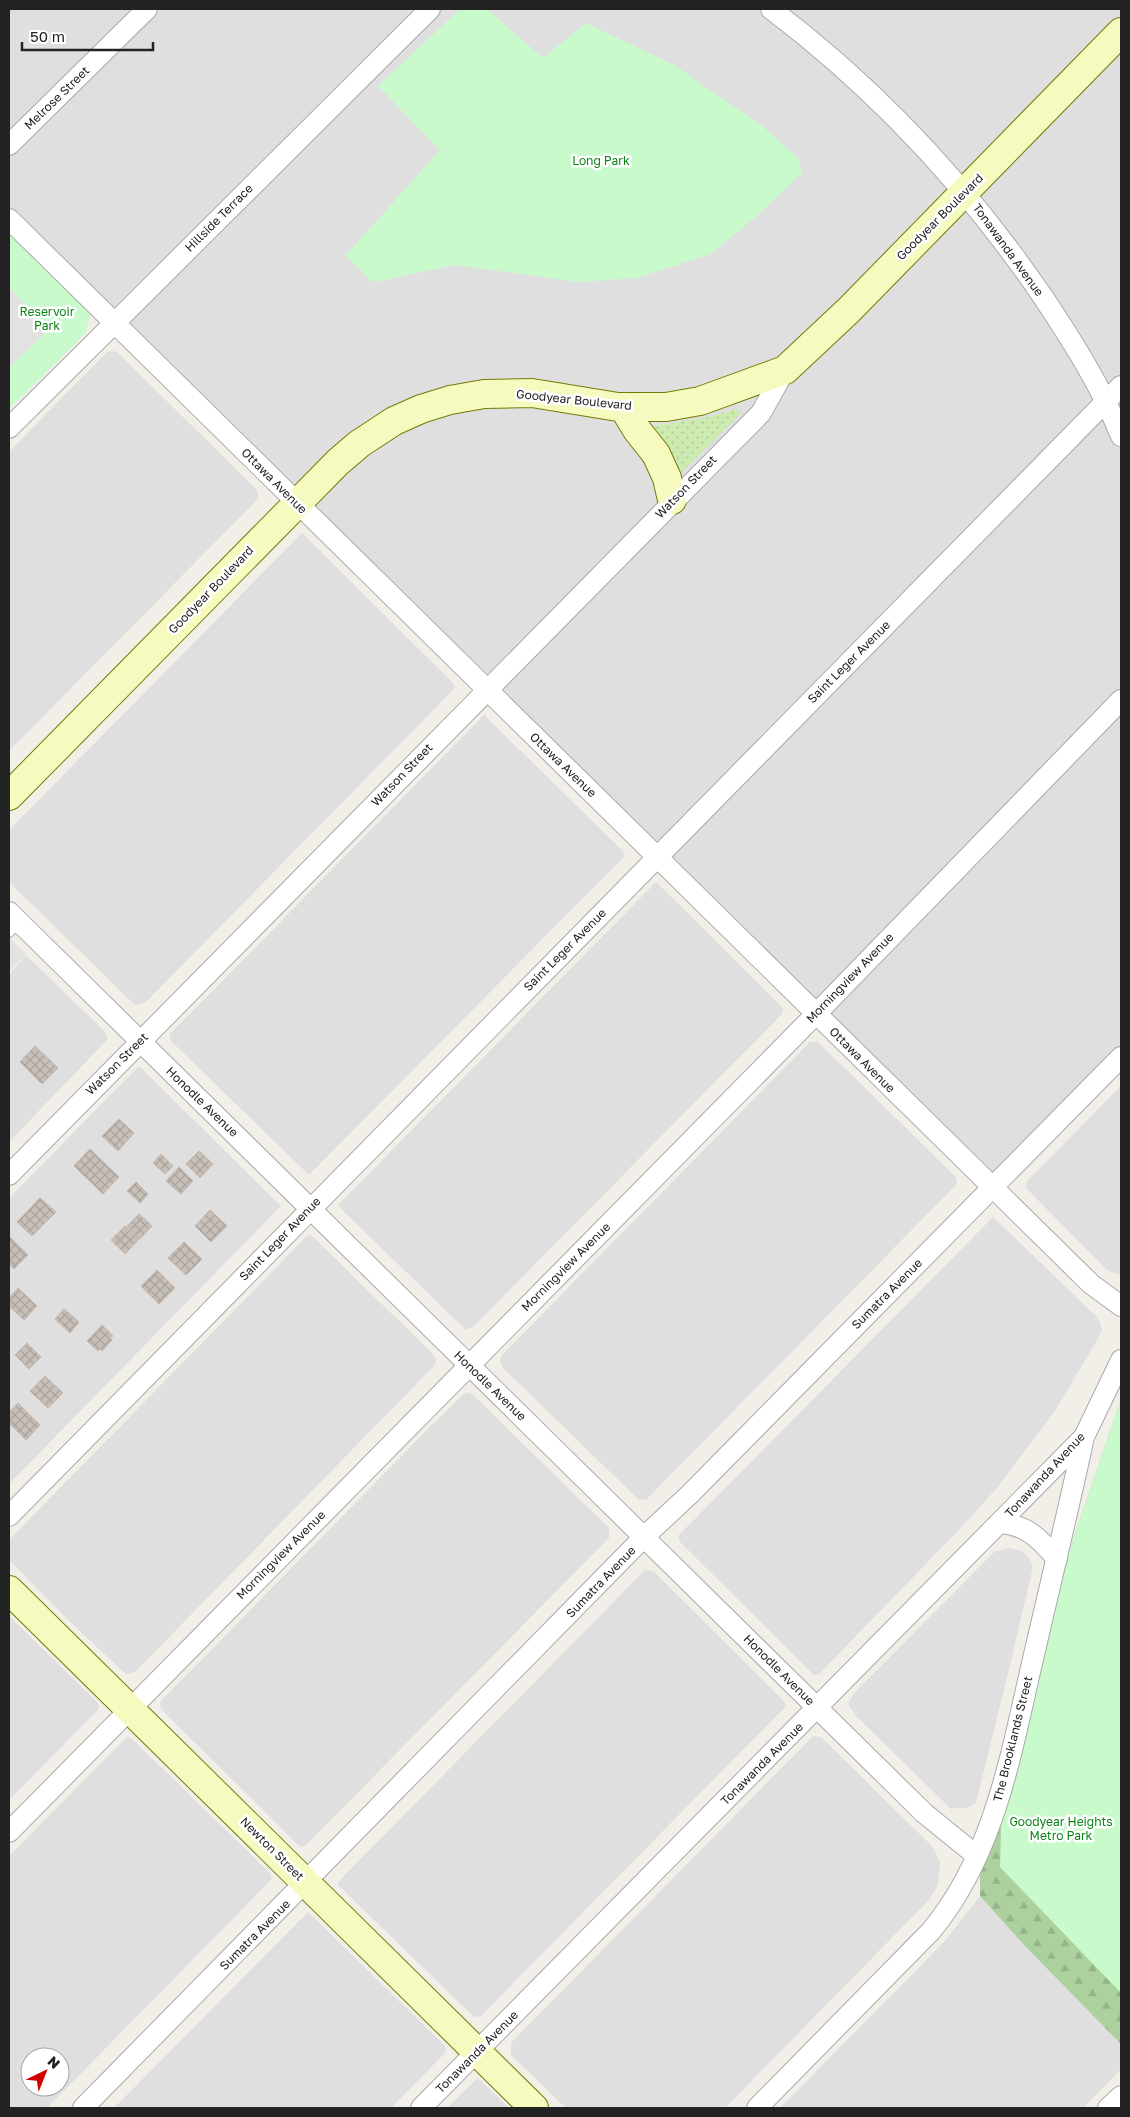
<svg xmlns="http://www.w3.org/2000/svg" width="1130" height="2117" viewBox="0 0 1130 2117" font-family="'Golos Text',sans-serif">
<defs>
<pattern id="grass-dots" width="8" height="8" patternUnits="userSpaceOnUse" patternTransform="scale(1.25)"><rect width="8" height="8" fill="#cdebb0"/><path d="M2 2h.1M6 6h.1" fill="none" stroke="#b0c997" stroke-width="1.8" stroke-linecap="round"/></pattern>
<pattern id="forest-firs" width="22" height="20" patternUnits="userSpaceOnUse" patternTransform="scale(1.25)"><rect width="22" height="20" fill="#add19e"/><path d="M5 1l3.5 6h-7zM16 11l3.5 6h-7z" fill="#95b388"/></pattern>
<pattern id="building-cross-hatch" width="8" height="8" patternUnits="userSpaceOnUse" patternTransform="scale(1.25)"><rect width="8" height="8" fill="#c7bfb8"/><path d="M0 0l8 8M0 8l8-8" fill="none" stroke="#aba49e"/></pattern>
</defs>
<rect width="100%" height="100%" fill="#f2efe9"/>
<path fill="#e0dfdf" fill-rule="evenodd" d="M9,9H1121V1057L992,1187L9,219Z
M113,351L117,352L255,488L258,492V499L9,751V452L107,352Z
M302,533L453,683L455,688L145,1003L135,1005L9,882V830Z
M484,715L623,851L624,857L309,1175L174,1044L170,1040V1034Z
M656,882L779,1004L783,1010L782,1014L475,1325L466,1330L341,1209L339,1204Z
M26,955L104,1031L108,1039L9,1142V975Z
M810,1042H818L956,1177L957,1184L647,1499L639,1500L502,1367L500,1360L501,1356Z
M138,1067L141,1068L281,1206L9,1484V1198Z
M1121,1086V1275H1120L1107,1270L1025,1187L1028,1180Z
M993,1217L1096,1316L1100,1322L1102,1330L1099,1337L1055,1411L997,1488L957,1532L819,1674L814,1675L680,1542L678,1536Z
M308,1235H311L433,1354L436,1359L435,1365L135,1672L126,1674L69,1621L9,1560V1540Z
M470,1392L609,1528V1538L305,1846L300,1847L161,1709L160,1702L429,1428L464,1394Z
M1009,1548L1021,1551L1029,1558L1033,1567L1012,1657L976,1803L967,1808H950L856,1716L848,1704L854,1693L994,1552Z
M646,1569L654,1572L784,1701L786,1706L481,2016L474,2017L338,1885V1882Z
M9,1616L97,1702L99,1706L98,1710L9,1800Z
M813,1736L821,1737L932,1846L940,1862L939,1876L938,1885L929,1900L725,2108H566L511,2055V2043Z
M127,1737L131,1738L270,1873L272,1879L47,2108H9V1856ZM30,2057H60V2087H30Z
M980,1896L1121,2029V2069L1083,2108H780L944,1942Z
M308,1912L445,2046V2053L391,2108H114Z
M477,2079L480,2080L509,2108H447Z"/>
<path fill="url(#grass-dots)" d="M736,409H738L740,414L678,476L649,427L707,417Z"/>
<path fill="url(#forest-firs)" d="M1121,1399V2044L1025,1946L980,1896V1867L1074,1537Z"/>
<path fill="#c8facc" d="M460,9H487L543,58L586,23L674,65L762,126L797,157L803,172L760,213L711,254L636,278L579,282L455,265L380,281H371L346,255L440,150L378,86Z
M9,231L91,311L86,333L9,409Z
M1121,1399V1993L1000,1867L1002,1791L1074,1537Z"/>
<path fill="#e2e2e2" d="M9,287L49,329L9,368Z
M9,937L26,954L9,972Z"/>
<path fill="url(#building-cross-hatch)" stroke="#c4b6ab" d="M35,1046L58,1068L42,1084L20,1062Z
M119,1119L134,1133L118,1151L102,1136Z
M90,1149L119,1177L103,1194L74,1166Z
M199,1151L213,1164L200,1178L186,1164Z
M161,1154L173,1166L165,1174L153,1163Z
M179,1167L193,1181L181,1194L166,1181Z
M136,1182L148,1194L140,1203L127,1191Z
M40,1198L56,1212L32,1236L17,1222Z
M210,1210L227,1226L211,1242L195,1226Z
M139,1214L152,1226L140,1239L127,1226Z
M125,1226L139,1239L125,1254L111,1240Z
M9,1236L28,1255L14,1269L9,1264Z
M184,1242L202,1259L186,1275L168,1258Z
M157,1270L175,1288L159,1304L141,1286Z
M18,1288L37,1306L24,1320L9,1306V1298Z
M64,1309L79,1322L70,1333L55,1319Z
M102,1325L113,1336L110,1338L112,1340L102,1351L100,1349L98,1351L87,1341Z
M27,1343L41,1357L29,1369L15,1355Z
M45,1376L63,1393L48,1408L30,1391Z
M18,1403L40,1425L26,1440L9,1423V1412Z"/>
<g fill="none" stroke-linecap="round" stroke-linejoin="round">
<defs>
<path id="lane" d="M9,932L19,922"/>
<path id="street" d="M771,9C878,90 968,187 1043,297C1073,342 1101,386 1121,436
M9,145L147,9
M9,219L1091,1284L1121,1306
M9,428L430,9
M9,912L924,1813L977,1856
M9,1175L761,413L785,370
M9,1516L1121,386
M1000,1523C1027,1525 1040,1539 1057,1559
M9,1832L816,1014L1121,700
M83,2108L644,1537L690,1494L1121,1057
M421,2108L1084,1437L1121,1360
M757,2108L931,1931C995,1854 1011,1753 1033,1659C1050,1585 1068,1512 1084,1437
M1108,2108L1121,2096"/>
<path id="secondary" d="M623,407L637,430L656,454L667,478L672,500
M9,796L338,462L359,444L394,421L421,409L450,400L484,394L532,393L618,407H666L700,401L785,370L849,310L1121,32
M9,1590L534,2108"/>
</defs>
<use href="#lane" stroke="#a9a9a9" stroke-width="12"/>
<use href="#street" stroke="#a9a9a9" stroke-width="22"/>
<use href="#secondary" stroke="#707d05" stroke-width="30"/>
<use href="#lane" stroke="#fff" stroke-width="10"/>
<use href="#street" stroke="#fff" stroke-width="20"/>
<use href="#secondary" stroke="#f7fabf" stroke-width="28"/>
</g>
<g text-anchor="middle" stroke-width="5" stroke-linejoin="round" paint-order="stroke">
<g font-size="12" fill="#222" stroke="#fff">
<text transform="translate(57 98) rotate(-44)" y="4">Melrose Street</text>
<text transform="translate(940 217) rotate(-45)" y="4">Goodyear Boulevard</text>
<text transform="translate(219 218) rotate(-45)" y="4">Hillside Terrace</text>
<text transform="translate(1008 250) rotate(54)" y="4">Tonawanda Avenue</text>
<text transform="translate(574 400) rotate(6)" y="4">Goodyear Boulevard</text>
<text transform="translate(274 481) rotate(45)" y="4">Ottawa Avenue</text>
<text transform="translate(686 487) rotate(-46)" y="4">Watson Street</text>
<text transform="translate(211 590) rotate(-46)" y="4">Goodyear Boulevard</text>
<text transform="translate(849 662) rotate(-45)" y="4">Saint Leger Avenue</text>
<text transform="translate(563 765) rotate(44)" y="4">Ottawa Avenue</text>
<text transform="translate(402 775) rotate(-46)" y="4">Watson Street</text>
<text transform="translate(565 950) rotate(-45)" y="4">Saint Leger Avenue</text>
<text transform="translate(850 978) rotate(-46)" y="4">Morningview Avenue</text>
<text transform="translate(862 1060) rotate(45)" y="4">Ottawa Avenue</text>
<text transform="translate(117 1064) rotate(-45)" y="4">Watson Street</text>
<text transform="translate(202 1102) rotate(44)" y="4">Honodle Avenue</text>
<text transform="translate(280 1239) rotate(-46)" y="4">Saint Leger Avenue</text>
<text transform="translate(566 1267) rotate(-45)" y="4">Morningview Avenue</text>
<text transform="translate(887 1294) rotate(-45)" y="4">Sumatra Avenue</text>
<text transform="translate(490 1386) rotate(44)" y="4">Honodle Avenue</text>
<text transform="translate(1045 1475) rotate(-47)" y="4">Tonawanda Avenue</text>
<text transform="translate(281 1555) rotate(-45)" y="4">Morningview Avenue</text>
<text transform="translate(601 1582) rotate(-46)" y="4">Sumatra Avenue</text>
<text transform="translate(779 1670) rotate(45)" y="4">Honodle Avenue</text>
<text transform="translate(1013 1739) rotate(-76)" y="4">The Brooklands Street</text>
<text transform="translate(762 1764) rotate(-45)" y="4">Tonawanda Avenue</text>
<text transform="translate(272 1849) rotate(45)" y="4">Newton Street</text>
<text transform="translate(255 1935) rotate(-45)" y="4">Sumatra Avenue</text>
<text transform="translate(477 2052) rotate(-45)" y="4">Tonawanda Avenue</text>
</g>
<g font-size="12" fill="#0c8416" stroke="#fff">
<text x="601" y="165">Long Park</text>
<text x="47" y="316">Reservoir<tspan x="47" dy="14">Park</tspan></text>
<text x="1061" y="1826">Goodyear Heights<tspan x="1061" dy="14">Metro Park</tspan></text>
</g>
</g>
<rect width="1130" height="2117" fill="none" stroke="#222222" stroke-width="20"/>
<g transform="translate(45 2072) rotate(43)"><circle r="24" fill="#ffffff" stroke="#a7a7a7"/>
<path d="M0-4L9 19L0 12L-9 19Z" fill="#d40000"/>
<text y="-8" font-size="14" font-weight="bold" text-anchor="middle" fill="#222222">N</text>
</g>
<path d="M22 42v8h131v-8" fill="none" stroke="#222222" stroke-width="2.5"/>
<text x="30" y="42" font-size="15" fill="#222222" stroke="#ffffff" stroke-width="4" paint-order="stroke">50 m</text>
</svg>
